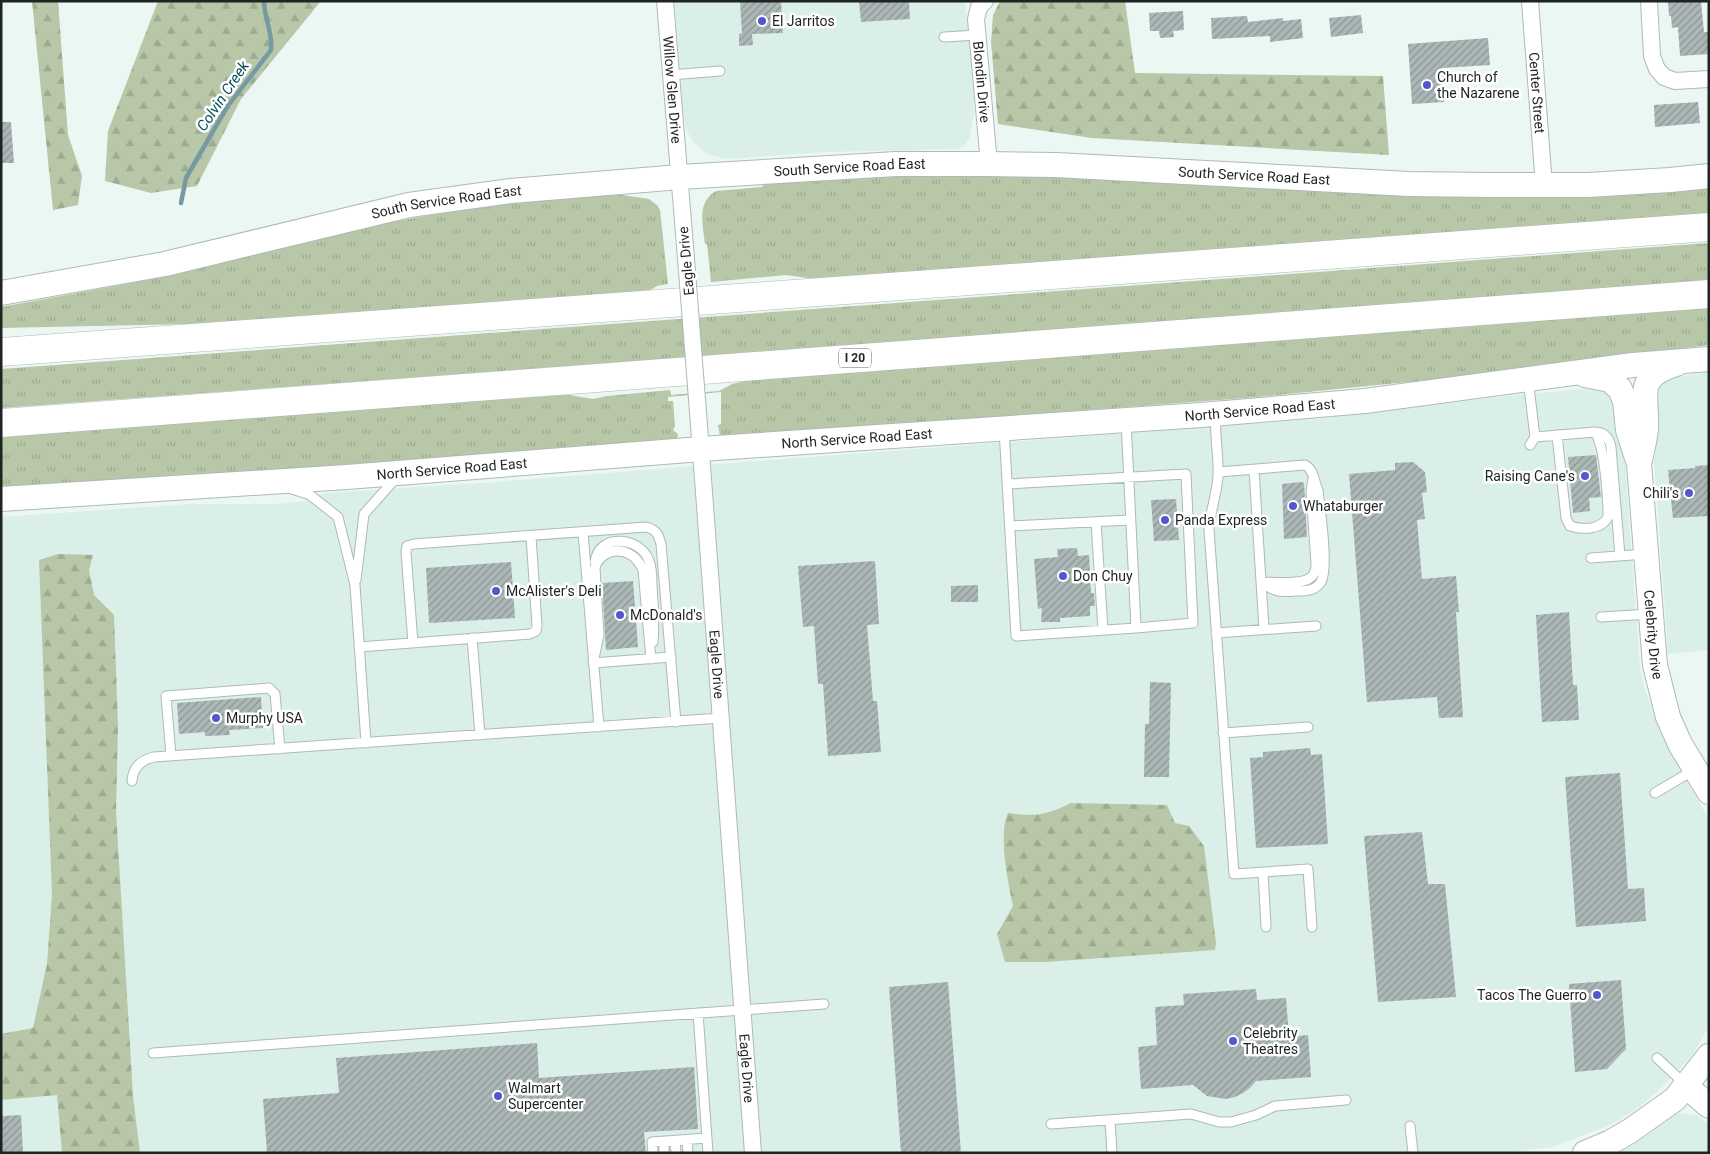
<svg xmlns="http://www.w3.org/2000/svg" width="1710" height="1154" viewBox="0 0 1710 1154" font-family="Roboto,sans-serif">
<defs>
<pattern id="grass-tufts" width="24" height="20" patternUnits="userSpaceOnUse" patternTransform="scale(1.25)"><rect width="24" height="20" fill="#b7c7a8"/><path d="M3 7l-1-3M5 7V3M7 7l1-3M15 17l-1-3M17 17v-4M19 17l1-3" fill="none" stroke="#9dab90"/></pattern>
<pattern id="forest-firs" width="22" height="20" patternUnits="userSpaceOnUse" patternTransform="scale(1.25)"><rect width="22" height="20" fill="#b7c7a8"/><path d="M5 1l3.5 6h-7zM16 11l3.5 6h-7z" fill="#9dab90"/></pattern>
<pattern id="building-hatch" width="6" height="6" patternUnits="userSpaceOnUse" patternTransform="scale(1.25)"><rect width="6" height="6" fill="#abb8b7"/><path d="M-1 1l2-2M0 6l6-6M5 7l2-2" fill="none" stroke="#8b9594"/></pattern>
</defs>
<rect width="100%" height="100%" fill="#ebf7f3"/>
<path fill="#daefe7" d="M674,1H965L974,80V112L970,137L965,145L959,149L826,152L728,159L709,155L692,141L685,126L681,94Z
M1709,372V650L1668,654L1651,419L1658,383L1674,377Z
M1583,389L1607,390L1622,419L1640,668L1645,690L1662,737L1709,820V1026L1692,1056L1661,1088L1635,1110L1608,1126L1552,1147L1505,1153H1V517L191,504H278L305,501L324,493L497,482L744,462L1327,418L1515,395Z
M1679,1113L1697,1115L1709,1125V1153H1619L1643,1139L1675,1115Z"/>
<path fill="url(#grass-tufts)" d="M997,175L1127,180L1487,197C1561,198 1635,194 1709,187V216L815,279L786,275L711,282L707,244H705C703,224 696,203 716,191L762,187L766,182L846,178Z
M615,194L649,199L657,205L660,210L668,284L657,286L644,294L236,323L1,328V307L137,282L363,227L459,210L526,201Z
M1709,243V282L1,408V369Z
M1709,307V345L1438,379L1258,397L724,438L720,437L718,425L721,424V392L668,397V401H673L675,426L673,430L678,434L677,440L1,490V437L506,398L569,395L593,399L607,396L670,390L671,395L719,391L732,384L749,380L791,376Z"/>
<path fill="url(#forest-firs)" d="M32,1H58L68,135L82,176L78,205L53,210Z
M158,1H321L241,99L197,186L151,193L105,181L108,131Z
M1000,1H1125L1135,73L1383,76L1389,155L1092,138L998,124L991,42L993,15Z
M58,554L93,555L89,570L94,595L114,615L118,726L116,811L133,1096L140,1153H62L57,1095L1,1100V1034L33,1028L47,964L52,894L39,560Z
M1071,803L1167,805L1175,823L1189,826L1204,846L1216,943L1215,950L1045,962H1005L997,934L1013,906C1008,882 998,835 1008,813C1036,817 1046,815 1071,803Z"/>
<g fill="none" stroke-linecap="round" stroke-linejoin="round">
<path stroke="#769aa2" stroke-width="4.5" d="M181,203L186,178L227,107L271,50C273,33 264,18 264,1"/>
</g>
<path fill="url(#building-hatch)" d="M740,1H781L783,33L752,34L753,45L739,46V34L742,33Z
M859,1H909L910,19L861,22Z
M1668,1H1701L1704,32H1709V54L1680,56L1678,27L1672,28L1671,16H1669Z
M1183,11L1184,30L1173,31L1174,37L1160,38L1159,31H1150L1149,13Z
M1361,15L1363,33L1331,37L1329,18Z
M1247,16L1248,22L1283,18V21L1301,19L1303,38L1270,42V36L1212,39L1211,18Z
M1488,38L1490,65L1442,68L1444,102L1412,104L1408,44Z
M1698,102L1700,123L1655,127L1654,105Z
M1,122H11L14,163H1Z
M1596,455L1601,497L1589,498L1590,511L1573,513L1568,457Z
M1413,462L1425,472L1427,492L1422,493L1425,519L1417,520L1422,579L1456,576L1459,612H1456L1463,717L1439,718L1437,697L1367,702L1349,474L1395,470V463Z
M1709,465V516L1673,518L1668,470L1695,468V466Z
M1301,482L1304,483L1307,537L1284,539L1282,484Z
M1176,499L1179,540L1154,541L1151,500Z
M1077,548L1078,556L1089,555L1091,593H1094L1095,606H1090V616L1060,618V622H1041L1042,608L1038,609L1034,559L1058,557L1057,549Z
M875,561L879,624L867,625L873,701H877L881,752L828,756L823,684H818L814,626L803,627L798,566Z
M511,562L515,618L429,623L426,568Z
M633,581L638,647L606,650L602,583Z
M978,585V602H951V586Z
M1569,612L1573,685H1577L1579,720L1542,722L1536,615Z
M1150,682L1171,683L1169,777H1144L1145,724H1149Z
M261,697L263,728L229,730L230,735L205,736V732L179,734L177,703Z
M1310,748L1311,755L1322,754L1328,844L1256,848L1250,758L1263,757V752Z
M1620,773L1628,889L1644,888L1646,921L1576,927L1565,777Z
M1422,832L1428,884H1445L1456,997L1378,1002L1364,836Z
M1621,980L1626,1049L1607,1069L1575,1072L1569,984Z
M948,982L961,1153H901L889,987Z
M1256,989L1257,1000L1286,998L1289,1037L1308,1035L1311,1077L1256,1081L1250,1088L1243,1093L1235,1097L1226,1099L1207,1096L1193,1085L1141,1089L1138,1047L1157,1045L1155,1007L1184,1005L1183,994Z
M537,1043L539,1078L694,1067L698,1129L644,1132L646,1153H267L263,1099L339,1093L336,1058Z
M21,1115L23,1153H1V1116Z"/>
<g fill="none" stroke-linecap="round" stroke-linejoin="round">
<defs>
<path id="lane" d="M944,37L978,35
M670,75L720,71
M1528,379L1535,437L1530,445
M1216,414C1214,435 1219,455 1218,476C1217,494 1210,511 1209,530L1234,874L1308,869L1312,927
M1004,429L1016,636L1136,628L1126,420
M1557,435L1566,518L1570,526C1583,530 1601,530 1608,517C1608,498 1605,447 1595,432
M1535,437L1595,432C1605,432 1609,438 1611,447L1620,556
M1254,470L1264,629
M1218,472L1305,465C1314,469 1314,482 1318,490C1320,509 1329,568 1321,582C1315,591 1306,591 1297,591C1278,592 1277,593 1261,582
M1007,484L1186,474L1193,623L1136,628
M289,488L310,495L338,517L355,585L366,743
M1096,522L1103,630
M1010,526L1130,520
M583,532L599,727
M1591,558L1646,554
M595,562C599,532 641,537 649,561C652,568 652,576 652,584C653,603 655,622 653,642
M356,580L364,514L396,478
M1262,582C1273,582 1302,585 1310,578C1315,575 1316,569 1316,564L1311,491L1313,479
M1601,617L1650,614
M1216,633L1316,626
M472,638L480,735
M413,643L406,552L407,546L414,544L646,527C657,530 658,534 661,544L676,722
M359,647L530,634L536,631L537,626L531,536
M593,663L599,635L595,568C599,553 617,546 631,555C637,558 640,564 643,570L651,659
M593,663L671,657
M1223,733L1308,727
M171,756L166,696L269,688L275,694L280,749
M132,781C133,767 141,760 154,757L721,718
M1655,793L1694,770
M1263,872L1266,927
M698,1013L708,1153
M153,1053L824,1004
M1657,1058L1686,1085
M1110,1120L1112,1153
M1051,1124L1191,1114L1219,1122H1231L1256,1115L1275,1106L1346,1100
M1410,1126L1413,1153
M687,1140L688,1153
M675,1141L676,1153
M664,1142V1153
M653,1153L652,1142L707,1138"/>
<g id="street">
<path id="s1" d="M665,1L685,246"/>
<path id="s2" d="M985,1L979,7L976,19L989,164"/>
<path id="s3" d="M1530,1L1544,186"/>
<path d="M1649,1L1652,56L1657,69L1664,77L1675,81L1709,79"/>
<path id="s4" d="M699,425L753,1153"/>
</g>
<g id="secondary">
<path id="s5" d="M1,293L165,264L409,205L511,191L680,177L896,164H989L1056,165L1409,184L1490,185H1588L1670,180L1709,176"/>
<path id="s6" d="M1585,375L1610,380L1620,389L1625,401L1628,430L1639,464L1655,665L1668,717L1680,744L1709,792"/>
<path d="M1640,460C1642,450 1645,440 1646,429C1648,396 1633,377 1676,364"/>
<path id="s7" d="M1,499L347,477L701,449L1201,415L1365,401L1633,365L1709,359"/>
<path d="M1686,1086L1709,1106"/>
<path d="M1585,1153L1611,1142L1630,1131L1675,1099L1709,1056"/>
</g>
<path id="highway" d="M1,352L1709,227
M1,423L1709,294"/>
</defs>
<use href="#lane" stroke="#aebab5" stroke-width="11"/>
<use href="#street" stroke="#aebab5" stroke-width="18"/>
<use href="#secondary" stroke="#aebab5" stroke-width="26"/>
<use href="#highway" stroke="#aebab5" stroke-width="29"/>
<use href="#lane" stroke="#fff" stroke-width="9"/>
<use href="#street" stroke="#fff" stroke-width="16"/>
<use href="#secondary" stroke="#fff" stroke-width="24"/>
<use href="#highway" stroke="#fff" stroke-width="28"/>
<defs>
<path id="street-bridge" d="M685,246L699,425"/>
</defs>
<use href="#street-bridge" stroke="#aebab5" stroke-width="18" stroke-linecap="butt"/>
<use href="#street-bridge" stroke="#fff" stroke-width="16"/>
</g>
<g fill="#5456cd" stroke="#fff" stroke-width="2">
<circle cx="762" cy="21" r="5"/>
<circle cx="1427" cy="85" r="5"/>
<circle cx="1585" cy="476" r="5"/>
<circle cx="1689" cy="493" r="5"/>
<circle cx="1293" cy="506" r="5"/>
<circle cx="1165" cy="520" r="5"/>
<circle cx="1063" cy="576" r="5"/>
<circle cx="496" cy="591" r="5"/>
<circle cx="620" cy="615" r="5"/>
<circle cx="216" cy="718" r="5"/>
<circle cx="1597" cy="995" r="5"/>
<circle cx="1233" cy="1041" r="5"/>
<circle cx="498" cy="1096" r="5"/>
</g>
<g text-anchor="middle" stroke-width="5" stroke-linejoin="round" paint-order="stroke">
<rect fill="#fff" stroke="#626564" stroke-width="1" x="839" y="348.5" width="32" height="19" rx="4"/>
<g font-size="12" font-weight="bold" fill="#1f2321">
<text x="855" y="362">I 20</text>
</g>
<g font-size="14" fill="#1f2321" stroke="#fff" text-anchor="start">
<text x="772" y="26">El Jarritos</text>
<text x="1437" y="82">Church of<tspan x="1437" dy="16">the Nazarene</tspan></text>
<text x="1575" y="481" text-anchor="end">Raising Cane's</text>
<text x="1679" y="498" text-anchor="end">Chili's</text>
<text x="1303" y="511">Whataburger</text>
<text x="1175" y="525">Panda Express</text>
<text x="1073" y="581">Don Chuy</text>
<text x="506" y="596">McAlister's Deli</text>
<text x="630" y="620">McDonald's</text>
<text x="226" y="723">Murphy USA</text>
<text x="1587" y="1000" text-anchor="end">Tacos The Guerro</text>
<text x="1243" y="1038">Celebrity<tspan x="1243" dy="16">Theatres</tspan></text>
<text x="508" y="1093">Walmart<tspan x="508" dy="16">Supercenter</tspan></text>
</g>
<g font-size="14" fill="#1f2321" stroke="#fff">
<text dy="5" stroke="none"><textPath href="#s2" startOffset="84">Blondin Drive</textPath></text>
<text dy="5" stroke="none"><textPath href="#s1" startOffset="89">Willow Glen Drive</textPath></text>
<text dy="5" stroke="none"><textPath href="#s3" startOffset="92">Center Street</textPath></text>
<text dy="5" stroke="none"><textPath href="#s5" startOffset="860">South Service Road East</textPath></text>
<text dy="5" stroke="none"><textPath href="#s5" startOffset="1265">South Service Road East</textPath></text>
<text dy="5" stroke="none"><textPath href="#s5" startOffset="455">South Service Road East</textPath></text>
<text transform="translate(686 261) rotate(-95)" y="5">Eagle Drive</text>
<text dy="5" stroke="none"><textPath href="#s7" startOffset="1262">North Service Road East</textPath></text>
<text dy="5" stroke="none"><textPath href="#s7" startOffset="858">North Service Road East</textPath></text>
<text dy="5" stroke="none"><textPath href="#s7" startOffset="452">North Service Road East</textPath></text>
<text dy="5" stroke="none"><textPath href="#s6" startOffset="288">Celebrity Drive</textPath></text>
<text dy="5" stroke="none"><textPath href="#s4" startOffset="240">Eagle Drive</textPath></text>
<text dy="5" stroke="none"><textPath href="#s4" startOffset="645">Eagle Drive</textPath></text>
</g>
<g font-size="15" font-style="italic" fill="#054f5c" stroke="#fff">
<text transform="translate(223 96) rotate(-56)" y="5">Colvin Creek</text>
</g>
</g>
<rect width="1710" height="1154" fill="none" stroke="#1f2321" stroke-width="5"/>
</svg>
